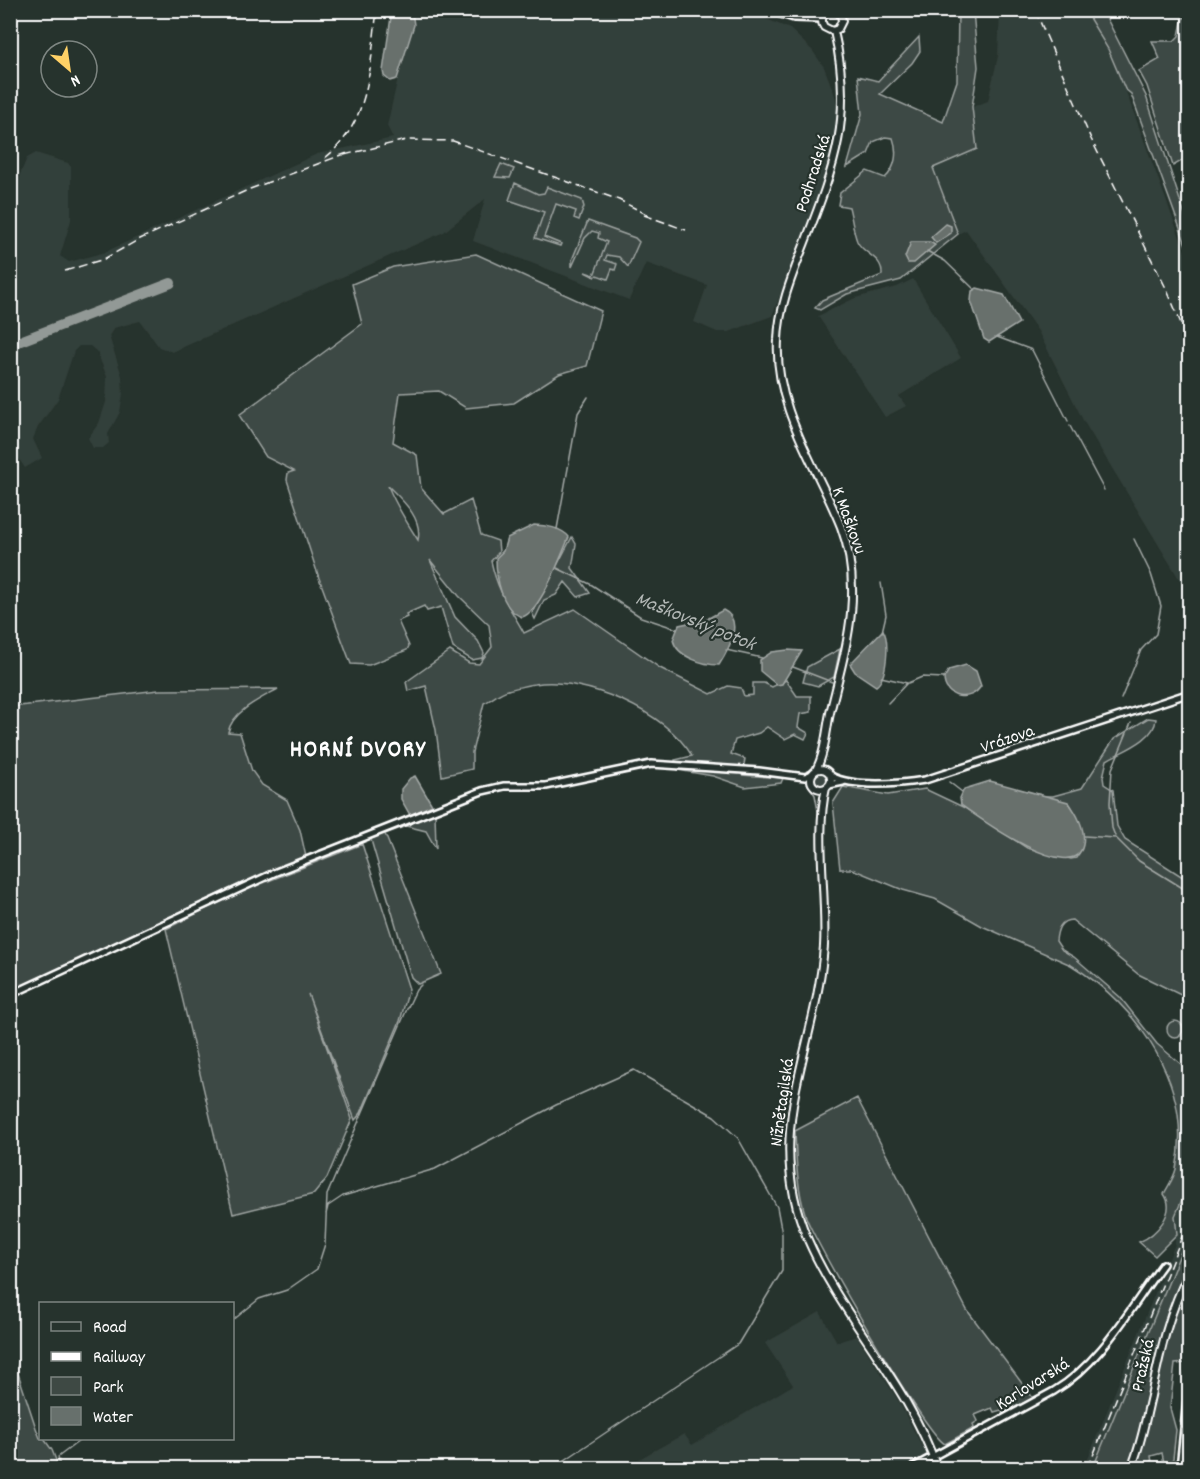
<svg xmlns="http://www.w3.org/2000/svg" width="1200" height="1479" viewBox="0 0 1200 1479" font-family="Dekko,sans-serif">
<rect width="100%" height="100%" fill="#26332d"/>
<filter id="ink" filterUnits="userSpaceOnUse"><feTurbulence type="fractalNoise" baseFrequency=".0167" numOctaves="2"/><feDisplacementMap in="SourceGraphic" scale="12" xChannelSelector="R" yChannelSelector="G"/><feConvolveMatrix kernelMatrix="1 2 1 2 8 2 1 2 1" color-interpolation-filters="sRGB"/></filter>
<g filter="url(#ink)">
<path fill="#333f3a" d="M415,11H748L790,29L812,50L824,67L836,98L837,138L816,204L772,316L729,332H717L694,322L707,285L646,263L629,300L473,241L485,199L444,232L172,352L159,347L140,321L114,328L109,336L122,376L123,394L120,412L108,434L109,443L103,448H93L88,438L99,423L106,402L107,377L97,352L90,346H79L74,351L58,399L38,427L33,439L42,458L25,468L15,453L11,452V184L18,179L27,158L36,153L68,163L71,167V220L60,256L69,262L105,252L317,154L393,138L387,126L404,51L414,25Z
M1000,11H1085L1108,49L1125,89L1189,262V595L1084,422L1038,331L966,230L958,234L933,167L977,149L972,107L988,101L998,56Z
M913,279L961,358L899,396L906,406L885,417L818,316L855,298L897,287Z
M1189,1183V1232L1093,1468H1084L1175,1244V1216Z
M820,1312L837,1342L857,1336L899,1402L926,1454L929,1468H623L684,1434L692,1445L793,1385L765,1343Z"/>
<path fill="#3e4944" stroke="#9ea4a2" stroke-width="1.5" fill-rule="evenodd" d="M958,11H973L978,67L972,107L977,149L933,168L958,234L901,280L847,294L820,310L815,308L822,300L882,275C883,256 863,255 857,241C853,231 852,218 849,207L838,205L840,193L867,171L885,178C896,168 898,152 893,138L885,137L873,142L868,154L847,167L862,114L858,76L878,81L919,37L920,51L912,63L880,94L943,122L957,81Z
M1085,11H1103L1146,96L1189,228V253L1131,94L1125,89L1108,49Z
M1183,17L1189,19V145L1185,159L1173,166L1147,86L1139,71L1160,59L1152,41H1174L1179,36Z
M501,164L514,169L510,178L495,177Z
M515,183L538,194L544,193L547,187L582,200L584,207L579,220L574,218L576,211L556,204L544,237L561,244L560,246L535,238L544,212L509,200Z
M588,221L635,238L639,242L628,267L619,257L607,255L605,260L617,264L615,270L612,269L608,279L597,275L595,277L585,272L594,275L607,242L598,238L599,233L592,231L585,238L572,267V260Z
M476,254L601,311L587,366L559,374L514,403L466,408L439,391L400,393L393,442L417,455L421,488L444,514L471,500L481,535L498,541L499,552L491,561C498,593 509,606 524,633L575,609L660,668L711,694L728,686L741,688L744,696L753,695V683H764L772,687L786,680L797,696H811V712L800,714L798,727L808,733L805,739L795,734L785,739L767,727L759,733L735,740L731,754L745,759L742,775L783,778L781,783L745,787L713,776L678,770L675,760L692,756C667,712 584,676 535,684C526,685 516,688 508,690C499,692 492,700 484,703L472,752V769L442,776L436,730L426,686L408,691L406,682L450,651L469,663L479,664L492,647L489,625L459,596L430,560L455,617L478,641L484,653L482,658L472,660L453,648L441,607L427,611L424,606L406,614L407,617L398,621L409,646L407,650L369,665L351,664L319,578L287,480L288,473L294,471L266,457L239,415L362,324L352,284L393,267ZM388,486C402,500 423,518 418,540C407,523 395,503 388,486Z
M572,537L576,544L572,568L590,593L578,597L565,582L556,595L544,600L535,619L532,613Z
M840,649L834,677L818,686L803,682L807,667Z
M278,689C260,699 233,711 228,732L240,733L252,771L262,785L287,800L300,830L306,857L244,882L11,991V707L159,690Z
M1148,718L1156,719C1155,740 1122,751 1107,760L1103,777L1104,784L1113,790L1117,826L1125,840L1189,881V999L1138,974L1072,920C1060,920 1057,930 1056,941L1062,950L1074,957L1120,997L1157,1044L1182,1065L1189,1062V1183L1175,1216L1177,1234L1155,1256L1139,1242C1156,1235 1177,1212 1164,1194C1168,1186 1174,1178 1176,1169C1194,1087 1139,1006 1071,965L982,926L935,899L903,890L852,869H840L833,803L843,787L888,795L925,789L965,808L1027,848L1071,859L1076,858C1089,840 1080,821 1070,804L1041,796H1053L1082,788L1114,739Z
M814 779a7 7 0 1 1 14 0a7 7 0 1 1-14 0Z
M435,813L436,849L426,831L406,826L385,834L441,974L418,984L411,977L371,840L373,836Z
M362,844L409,989L400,1021L361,1113L355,1120L308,994L352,1119L327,1178L314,1194L233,1214L166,929L233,895Z
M1167 1029a8 8 0 1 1 16 0a8 8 0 1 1-16 0Z
M857,1098L967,1310L1033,1398L1014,1408L1012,1405L1006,1408L1007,1411L1003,1413L1001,1410L994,1412L992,1408L975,1415L978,1421L973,1424L974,1428L945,1444C926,1434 816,1245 806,1217C797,1189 796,1160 795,1131Z
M1189,1232V1265L1177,1289L1168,1315L1141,1429L1129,1465L1127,1468H1093Z
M1189,1277L1190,1331L1186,1363L1175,1364L1170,1408L1176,1430L1172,1468H1165L1162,1453L1151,1456L1153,1468H1134C1159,1407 1159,1337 1189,1277Z
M11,1352L36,1428L40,1438L44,1439L52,1450L59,1468H11Z"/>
<path fill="#67706c" stroke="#a4a9a7" stroke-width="1.5" d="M396,11H412L414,25L397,79L390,81L384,76L383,71L391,17Z
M946,224L951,226V233L936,243L931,237Z
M911,242H930L935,245L914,263H908L905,257Z
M977,288L1004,295L1019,323L989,342L984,339L971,301L972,291Z
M534,525C545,525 562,528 569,537C562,554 540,613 522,617C501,610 496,576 496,558L503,551L507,538Z
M723,610C745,620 728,651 719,665C704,665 677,657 673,640L679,625L707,619Z
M883,630C890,641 887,679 876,686L855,672L850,664Z
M788,650L802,651L782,684L777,685L760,671V660L772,652Z
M966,665L976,671L981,686C971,703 944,699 944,678L949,670Z
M415,776L432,805L410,815L401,799V789L410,778Z
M990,781L1068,802C1077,813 1086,830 1083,845C1074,887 979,818 961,805L960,798L964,789Z"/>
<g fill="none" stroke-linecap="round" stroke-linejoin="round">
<path stroke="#a4a9a7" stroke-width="1.5" d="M927,251L945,261L975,290
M997,337L1032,350L1068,421
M1070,426L1104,490
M557,529L578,413L588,397
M557,568L592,585L641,617L677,629
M881,583L886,615L882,632
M726,650L762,658
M793,667L832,682
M881,677L907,683L888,703
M908,683L922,677L944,678
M1121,699L1141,650L1156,634L1161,606L1151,574L1134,539
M949,782L962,792
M807,783L815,795L818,811
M1084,836L1116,838L1139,861L1181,887L1190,895
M1115,836L1112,828L1110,803L1112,769L1131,723
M326,1214L328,1206L343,1196L435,1169L556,1105L634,1070L714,1116L738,1138L777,1207L782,1234V1271L738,1344L553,1468
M1187,1231L1190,1230
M232,1321L259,1299L287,1290L317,1269L325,1244L327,1195L407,1009L416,990L421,985
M60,1468L58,1457L83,1438"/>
<path stroke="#929996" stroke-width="10" d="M10,345L171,283"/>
<defs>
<path id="tertiary" d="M768,10L794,18L822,19
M831,776C854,788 900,784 925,780L1190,693
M829,785L843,782
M10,995L276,872L482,791L504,786H546L651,764L759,771L805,777L812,774
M912,1468L1054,1391C1101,1363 1131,1307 1163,1264
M1180,1468L1190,1370"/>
<path id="secondary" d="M829,10C822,14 820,21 824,27L832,31L838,29L842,21L841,15L835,10
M811 779a10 10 0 1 1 20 0a10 10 0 1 1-20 0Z
M816,770C825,753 826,732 830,713C845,651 865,591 841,527C817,466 774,409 778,340C779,307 792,276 804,245C835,165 854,117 834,31
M826,788C815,832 827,899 824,946C816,1052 761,1131 808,1240C843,1320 909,1385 937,1468
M1131,1468C1141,1446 1145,1421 1151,1396C1160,1353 1169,1310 1190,1271"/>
</defs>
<use href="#tertiary" stroke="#fff" stroke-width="10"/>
<use href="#secondary" stroke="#fff" stroke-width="10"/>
<use href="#tertiary" stroke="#26332d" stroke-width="5"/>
<use href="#secondary" stroke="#26332d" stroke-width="6"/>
<path stroke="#fff" stroke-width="1.5" stroke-dasharray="9 4.5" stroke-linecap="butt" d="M1035,10L1091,139L1167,290L1190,345
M344,155L406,140L453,141L619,200L652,217
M325,158C371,122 370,64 377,10
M644,215L686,230
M65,271L104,259L140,239L250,189L350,152
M1088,1468L1190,1217"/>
</g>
</g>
<g text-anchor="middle" stroke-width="4.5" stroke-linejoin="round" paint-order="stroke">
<g font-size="18" fill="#fff" stroke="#26332d">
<text transform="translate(812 173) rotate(-72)" y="6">Podhradská</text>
<text transform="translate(850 520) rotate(70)" y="6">K Maškovu</text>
<text transform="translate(1007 738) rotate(-19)" y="6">Vrázova</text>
<text transform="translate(781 1102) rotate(-82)" y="6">Nižnětagilská</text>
<text transform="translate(1142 1365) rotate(-77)" y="6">Pražská</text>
<text transform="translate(1032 1383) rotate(-32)" y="6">Karlovarská</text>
</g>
<g font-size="20" font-style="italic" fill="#b3b8b6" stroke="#26332d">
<text transform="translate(696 620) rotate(22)" y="7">Maškovský potok</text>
</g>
<g font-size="24" font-weight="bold" letter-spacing="1.5" fill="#fff" stroke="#26332d">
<text x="358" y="756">HORNÍ DVORY</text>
</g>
</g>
<rect width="1200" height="1479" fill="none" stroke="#26332d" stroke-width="36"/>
<rect x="18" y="18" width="1164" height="1443" fill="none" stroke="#fff" stroke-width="2" filter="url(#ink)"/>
<rect x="39" y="1302" width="195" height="138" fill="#26332d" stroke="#7d8581" stroke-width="1.5"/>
<rect x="51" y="1322" width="30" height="9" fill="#26332d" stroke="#7d8581" stroke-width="1.5"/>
<text x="93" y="1332" font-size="18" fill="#ffffff">Road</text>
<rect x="51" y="1352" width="30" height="9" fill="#ffffff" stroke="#7d8581" stroke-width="1.5"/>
<text x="93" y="1362" font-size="18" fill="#ffffff">Railway</text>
<rect x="51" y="1377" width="30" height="18" fill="#3e4944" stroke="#7d8581" stroke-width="1.5"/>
<text x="93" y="1392" font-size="18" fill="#ffffff">Park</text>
<rect x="51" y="1407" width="30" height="18" fill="#67706c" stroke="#7d8581" stroke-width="1.5"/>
<text x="93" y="1422" font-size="18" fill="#ffffff">Water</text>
<g transform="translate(69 69) rotate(151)"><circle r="28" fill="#26332d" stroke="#7d8581" stroke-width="1.5"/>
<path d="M0-4.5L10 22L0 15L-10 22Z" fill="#ffd166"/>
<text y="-9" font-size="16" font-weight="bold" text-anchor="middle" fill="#ffffff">N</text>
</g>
</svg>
